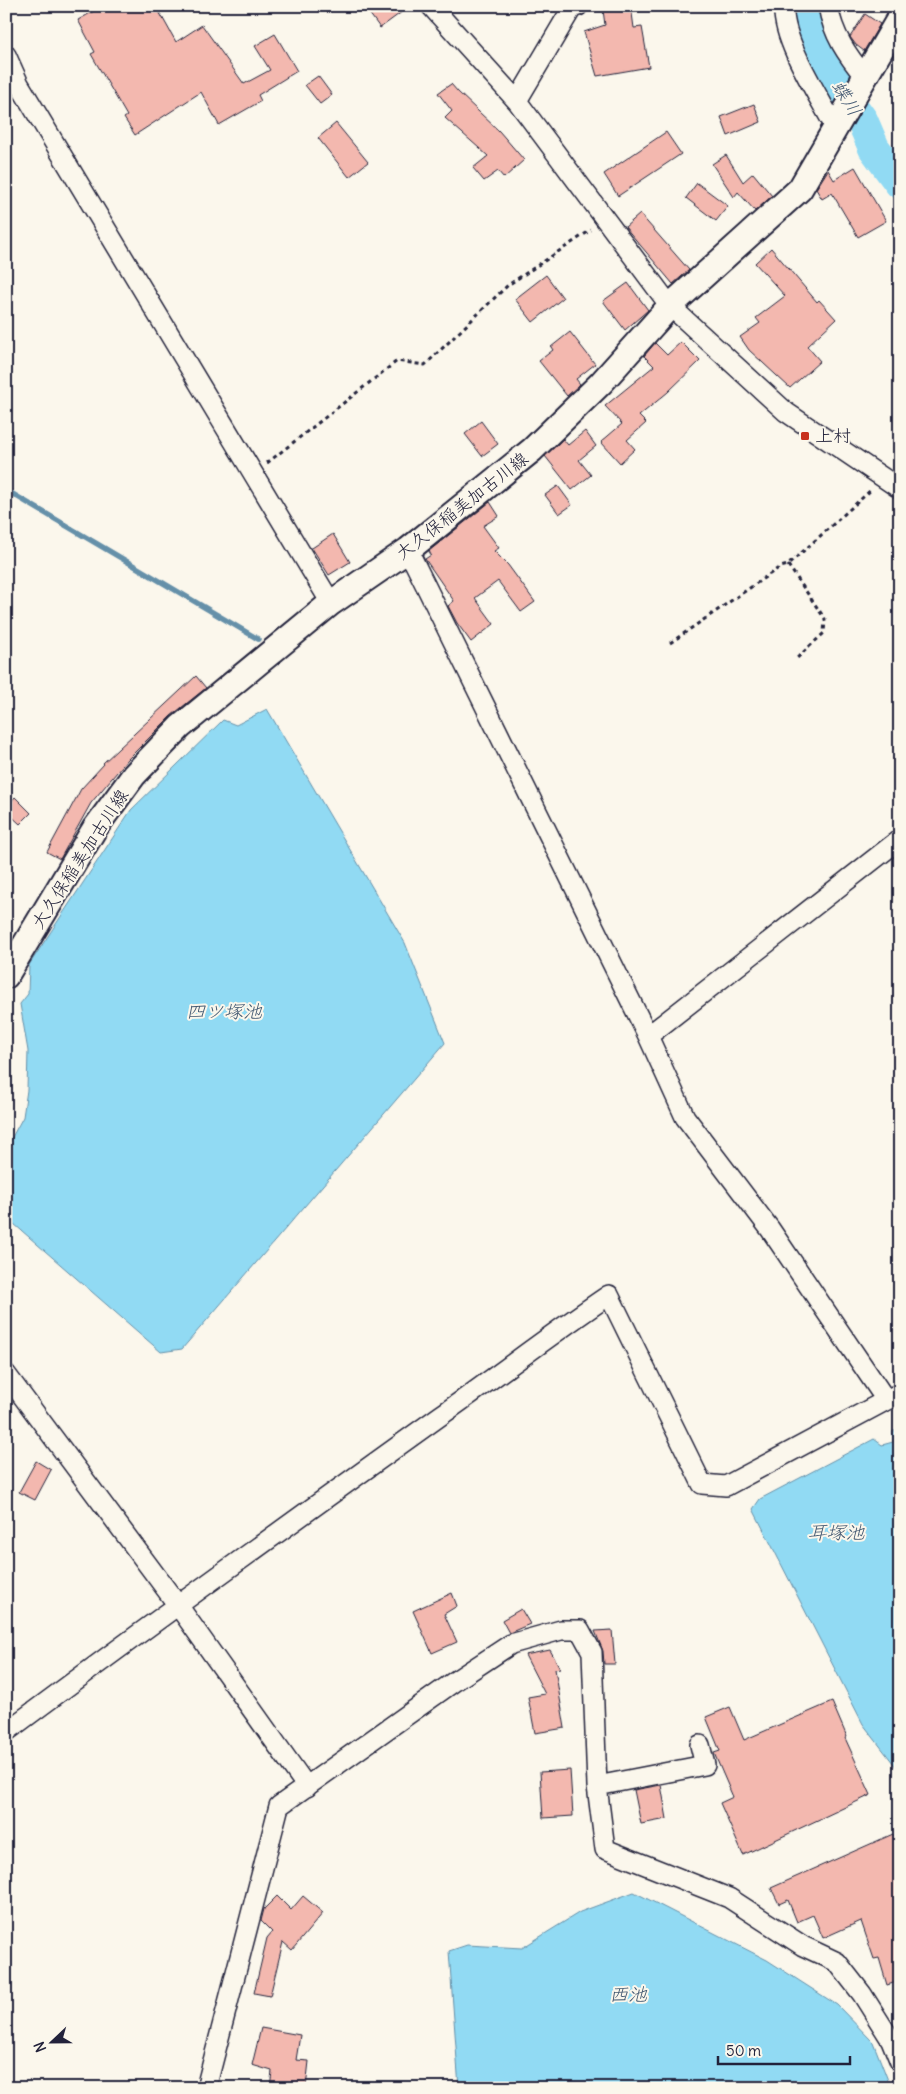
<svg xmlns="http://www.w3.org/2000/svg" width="906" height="2094" viewBox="0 0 906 2094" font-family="Delius,'Klee One',sans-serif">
<rect width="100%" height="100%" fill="#fbf7ec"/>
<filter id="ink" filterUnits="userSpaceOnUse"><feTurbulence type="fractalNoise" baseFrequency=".02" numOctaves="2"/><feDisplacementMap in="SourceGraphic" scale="10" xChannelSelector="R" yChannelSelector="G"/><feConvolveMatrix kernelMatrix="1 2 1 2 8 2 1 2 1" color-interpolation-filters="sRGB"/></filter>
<g filter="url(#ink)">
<path fill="#91daf3" stroke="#6590a9" d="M267,709L405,943L445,1043L182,1349L161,1352L6,1217V1148L23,1117L27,1090L28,1051L20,1004L28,994L29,965L131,810L223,720L236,725Z
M900,1430V1772L863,1724L753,1509L760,1499L874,1439L882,1445L893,1442V1431Z
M634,1892L767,1960L837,2005L873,2042L891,2088H459L449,1951L467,1945L522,1948L580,1912Z"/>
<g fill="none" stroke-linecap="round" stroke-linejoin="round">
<path stroke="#6590a9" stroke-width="5.5" d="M6,490L258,639"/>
<path stroke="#91daf3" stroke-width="32" d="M809,6L810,25L829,69L839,88L862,120L874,148L900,183"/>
</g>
<path fill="#f3b8af" stroke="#22223b" d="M103,6H156L176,42L202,25L244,84L270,70L255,46L275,34L297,71L258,95L261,101L219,125L201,92L135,135L124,118L127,116L91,54L95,52L78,20Z
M364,6H410L380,28Z
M631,6L634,28L642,27L649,67L597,76L584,32L605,25L603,10Z
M865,14L880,24L864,51L856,45L850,37Z
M318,76L332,95L320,104L305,85Z
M451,84L458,92L499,131L524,160L504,178L498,171L484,181L473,168L488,156L445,118L452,111L438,93Z
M754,104L761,122L728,136L721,117Z
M336,123L368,162L349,177L318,138Z
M666,132L681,154L618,196L604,174Z
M726,155L743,182L753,173L772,196L755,211L738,192L734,197L712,164Z
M855,167L886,221L858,237L832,193L822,199L816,189L828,170L834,180Z
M697,183L728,206L716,221L686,198Z
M640,214L689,270L673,284L625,227Z
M771,248L817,302L819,300L836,319L807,346L820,361L790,388L749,350L740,337L760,323L756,318L785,296L755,263Z
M546,275L563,298L533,322L515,299Z
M628,283L648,310L625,330L603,301Z
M570,332L595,364L576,379L580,384L567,396L539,361L553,350L551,347Z
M681,342L700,361L668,392L639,416L646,423L627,440L635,449L620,463L601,442L622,424L605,406L654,366L644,356L655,343L667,355Z
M481,421L498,444L482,456L465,434Z
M585,431L596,446L579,460L591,475L572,490L545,456L563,439L568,445Z
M558,486L572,505L559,514L545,495Z
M490,502L499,516L483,526L499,548L494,551L508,565L535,602L521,612L498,581L475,598L494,624L471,642L457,623L448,606L454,601L425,559L431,555L429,551Z
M333,534L350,562L329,575L312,548Z
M196,676L206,688L171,716L128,759L91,803L60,859L47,852L81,789L104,764L103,763Z
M15,797L31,813L20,824L6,811V807Z
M36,1461L51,1470L35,1500L19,1492Z
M452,1593L457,1606L444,1614L457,1642L432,1653L413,1611Z
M521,1609L530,1624L509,1633L502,1620Z
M612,1630L615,1664H604L603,1651L595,1631Z
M550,1650L560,1668L555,1669L565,1728L535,1733L528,1697L545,1694L525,1655Z
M832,1702L847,1737L845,1738L871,1795L743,1855L720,1803L733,1797L714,1753L720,1751L706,1717L730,1707L744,1740Z
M570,1770L573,1816L543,1818L540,1772Z
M661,1785L667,1819L641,1824L634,1790Z
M893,1834L900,1846V1981L887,1985L879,1958L874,1959L861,1921L823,1938L813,1915L797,1922L788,1900L779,1904L771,1888Z
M277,1896L291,1910L303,1896L323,1913L292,1950L283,1942L270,1996L254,1993L267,1938L272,1932L261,1921L264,1909Z
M261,2028L300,2035L296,2060L309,2061L306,2088H270L272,2071L252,2065Z"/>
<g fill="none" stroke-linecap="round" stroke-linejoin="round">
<defs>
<path id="minor" d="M431,6L517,101L670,306L786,412L900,489
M784,6C781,40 820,98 836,129
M828,6C833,35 847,55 865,77
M6,55L19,84L331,603
M517,101L572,8L578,6
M408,550L648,1036L685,1117L770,1229L886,1400
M648,1036L900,839
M6,1374L177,1604L307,1787
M6,1732C149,1625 295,1520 440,1416C497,1376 551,1334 609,1295L702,1484L726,1486L900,1393
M597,1786L705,1765L700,1745
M206,2088L279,1806L455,1681L511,1644L561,1630H580L592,1652L597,1786L605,1849L729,1898L803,1946L837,1962L862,1994L891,2040L900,2062"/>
<path id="major" d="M6,976L95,828L134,775L180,727L331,603L408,550L532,450L601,383L670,306L800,189L900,17"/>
</defs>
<use href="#minor" stroke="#22223b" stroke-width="22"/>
<use href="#major" stroke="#22223b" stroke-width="28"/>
<path stroke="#22223b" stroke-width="3" stroke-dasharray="4 4" stroke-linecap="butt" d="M267,463L397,361L425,365L508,285L591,230
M788,565L825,619L824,633L797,658
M670,643L780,567L788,565L871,490"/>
<use href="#minor" stroke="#fbf7ec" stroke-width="19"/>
<use href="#major" stroke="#fbf7ec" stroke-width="24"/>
</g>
</g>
<rect fill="#c8321e" stroke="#fbf7ec" stroke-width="2" x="800" y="431" width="10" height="10" rx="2.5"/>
<g text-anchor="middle" stroke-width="4" stroke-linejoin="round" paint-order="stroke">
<g font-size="18" fill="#22223b" stroke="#fbf7ec" text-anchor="start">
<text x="815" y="442">上村</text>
</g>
<g font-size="18" fill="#22223b" stroke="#fbf7ec">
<text transform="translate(462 506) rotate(-38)" y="6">大久保稲美加古川線</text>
<text transform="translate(80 859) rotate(-57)" y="6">大久保稲美加古川線</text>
</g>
<g font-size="19" font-style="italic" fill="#435972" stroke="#fbf7ec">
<text transform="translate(847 98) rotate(58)" y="7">蝶川</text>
<text x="224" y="1018">四ツ塚池</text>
<text x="836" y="1539">耳塚池</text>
<text x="628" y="2001">西池</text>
</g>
</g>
<rect width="906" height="2094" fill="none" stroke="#fbf7ec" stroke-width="25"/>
<rect x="12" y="12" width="881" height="2069" fill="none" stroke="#22223b" stroke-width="2" filter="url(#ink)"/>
<g transform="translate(52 2042) rotate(248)" stroke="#fbf7ec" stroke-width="4" paint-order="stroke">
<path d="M0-4L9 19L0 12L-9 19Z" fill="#22223b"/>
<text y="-8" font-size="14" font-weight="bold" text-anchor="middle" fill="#22223b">N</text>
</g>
<path d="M718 2056v8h132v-8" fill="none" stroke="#22223b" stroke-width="2.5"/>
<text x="726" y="2056" font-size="15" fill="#22223b" stroke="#fbf7ec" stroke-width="4" paint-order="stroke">50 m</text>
</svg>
